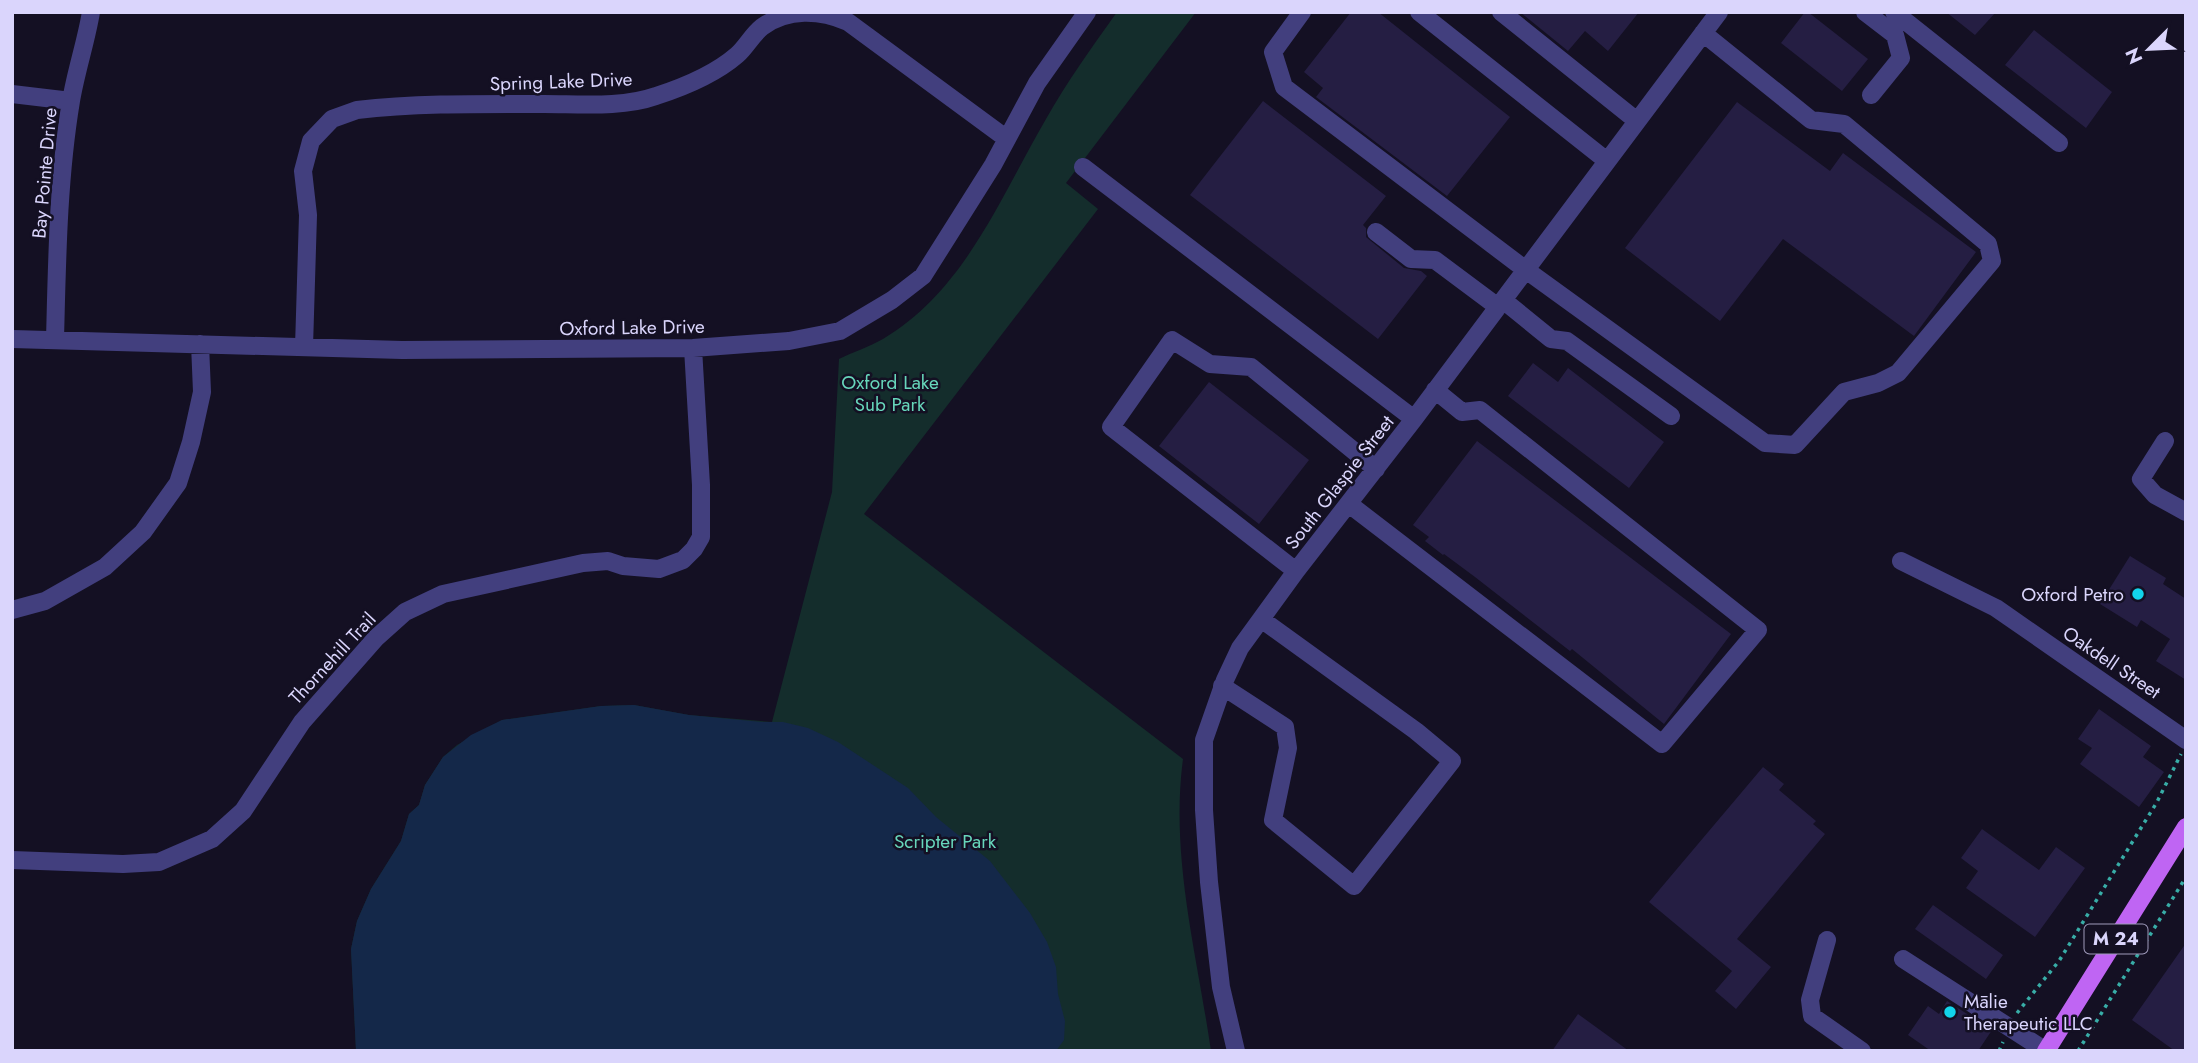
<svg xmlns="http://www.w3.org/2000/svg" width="2198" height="1063" viewBox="0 0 2198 1063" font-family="Jost,sans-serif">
<rect width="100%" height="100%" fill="#141023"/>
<path fill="#142d2c" d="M1117,12H1196L1066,183L1098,209L864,514L1183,759C1170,857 1197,954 1211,1051H356L351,949L357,921L371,889L401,841L409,814L419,805L425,785L443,757L457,745L502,720L601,706L634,705L689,715L772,722L832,492L839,359C853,352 869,347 883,339C965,290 1000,198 1046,119C1067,82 1092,47 1117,12Z"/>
<path fill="#142849" d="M634,705L689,715L762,722H783L808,728L838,742L908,788L936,817L990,861L1030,913L1047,942L1056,967L1058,994L1065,1021L1064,1040L1056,1051H356L351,949L357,921L371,889L401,841L409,814L419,805L425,785L443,757L471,735L502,720L601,706Z"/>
<path fill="#251e43" d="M1351,12H1378L1510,117L1447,196L1316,97L1323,88L1304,72Z
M1520,12H1639L1608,51L1585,31L1568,51Z
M1805,12H1808L1868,59L1842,91L1781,43Z
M1946,12H1996L1975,35Z
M2034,30L2112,92L2086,128L2005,65Z
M1263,101L1386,196L1363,225L1366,228V237L1404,268L1421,271L1427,276L1378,339L1190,195Z
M1737,102L1830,171L1843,153L1976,252L1914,336L1783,239L1720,321L1625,248Z
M1533,363L1558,382L1568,368L1664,442L1629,488L1508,396Z
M1209,382L1309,460L1259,524L1159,446Z
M1477,441L1731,634L1664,724L1572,649L1570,651L1475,577L1444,554L1443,555L1425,541L1429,537L1413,525Z
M2130,556L2166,578L2163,584L2186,599V680L2156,661L2170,639L2141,620L2137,627L2100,604Z
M2099,709L2151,746L2143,757L2164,772L2139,807L2080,764L2092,748L2078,739Z
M1763,767L1784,784L1779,790L1816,821L1813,824L1825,834L1737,939L1771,967L1736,1009L1715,991L1732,971L1649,902Z
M1982,829L2039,870L2056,847L2085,868L2035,937L1966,888L1978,871L1961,858Z
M1933,905L2003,955L1986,979L1915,929Z
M2186,943V1051H2175L2132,1020Z
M1947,1001L1992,1030L1978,1051H1931L1908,1035L1928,1006L1939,1014Z
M1578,1014L1629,1051H1552Z"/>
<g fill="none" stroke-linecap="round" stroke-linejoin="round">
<path stroke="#38ada7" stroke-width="3.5" stroke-dasharray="3.5 5" stroke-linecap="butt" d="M2017,1013L2059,961L2157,802L2181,754
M1999,1051L2003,1042
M2078,1051L2186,877"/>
<path stroke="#423f7e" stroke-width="18" d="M1302,12L1273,52L1284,87L1526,270L1765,443L1795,445L1844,392L1878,383L1898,373L1992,261L1988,244L1844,124L1811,120L1703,33
M1419,12L1607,161
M1501,12L1637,121
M1865,12L1895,35L1901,58L1871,95
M1894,12L2059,143
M12,94L71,101
M1083,167L1414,419
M1376,232L1411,259L1435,260L1498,307
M1503,300L1551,339L1567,341L1671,416
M12,339L402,350L693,348L789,341L840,331L892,300L923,276L993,165L1037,83L1087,12
M55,340C57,261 58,179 71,101C76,71 86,42 91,12
M304,347L308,215L303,171L311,141L332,119L357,110C419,103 483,104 544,104C580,104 622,108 656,96C684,87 714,75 737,55C746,47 752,35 762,27C788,8 820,10 848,22L1007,139
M2165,441L2141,479L2155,495L2186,512
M1349,504L1662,744L1758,630L1480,410L1462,412L1435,390
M1901,561L1996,608L2186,740
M1296,571L1111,427L1172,340L1210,364L1251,367L1376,469
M12,610L45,601L105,567L143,532L178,483L191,442L202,392L200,344
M1222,686L1285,727L1288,748L1273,820L1354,886L1452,761L1416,731L1261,619
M12,860L123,864L159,862L212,839L243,811L302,722L376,638L405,612L443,594L583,563L608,561L623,566L659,569L683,560L694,549L701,537V485L693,348
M1827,940L1810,1000L1812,1016L1862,1051
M1903,959L2046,1051
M1236,1051L1221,987L1209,882L1204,810V740L1225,680L1240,648L1296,571L1414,419L1719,12"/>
<path stroke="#bf65f3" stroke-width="18" d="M2046,1051L2186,827"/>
</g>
<g fill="#12d4eb" stroke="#141023" stroke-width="2.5">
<circle cx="2138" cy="594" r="7"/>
<circle cx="1950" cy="1012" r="7"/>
</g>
<g text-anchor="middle" stroke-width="5" stroke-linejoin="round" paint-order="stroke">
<rect fill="#141023" stroke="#9f9abb" stroke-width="2" x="2084.5" y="924.5" width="63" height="29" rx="5"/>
<g font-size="18" font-weight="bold" fill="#dad5fc">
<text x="2116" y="945">M 24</text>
</g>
<g font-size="19" fill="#dad5fc" stroke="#141023">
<text transform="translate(561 81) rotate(-2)" y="7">Spring Lake Drive</text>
<text transform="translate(44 173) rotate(-85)" y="7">Bay Pointe Drive</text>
<text transform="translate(632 327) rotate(-1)" y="7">Oxford Lake Drive</text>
<text transform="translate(1339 482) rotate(-52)" y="7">South Glaspie Street</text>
<text transform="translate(332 658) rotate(-47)" y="7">Thornehill Trail</text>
<text transform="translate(2112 662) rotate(34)" y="7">Oakdell Street</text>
</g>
<g font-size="19" fill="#67d6bb" stroke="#141023">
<text x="890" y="389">Oxford Lake<tspan x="890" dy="22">Sub Park</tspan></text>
<text x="945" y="848">Scripter Park</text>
</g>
<g font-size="19" fill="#dad5fc" stroke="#141023" text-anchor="end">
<text x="2124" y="601">Oxford Petro</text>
<text x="1964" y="1008" text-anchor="start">Mālie<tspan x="1964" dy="22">Therapeutic LLC</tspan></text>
</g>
</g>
<rect width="2198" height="1063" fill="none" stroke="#dad5fc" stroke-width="28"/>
<g transform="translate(2149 49) rotate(246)" stroke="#141023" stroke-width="5" paint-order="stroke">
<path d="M0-5L12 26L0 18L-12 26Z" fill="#dad5fc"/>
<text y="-10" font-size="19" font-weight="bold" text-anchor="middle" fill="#dad5fc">N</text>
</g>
</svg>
